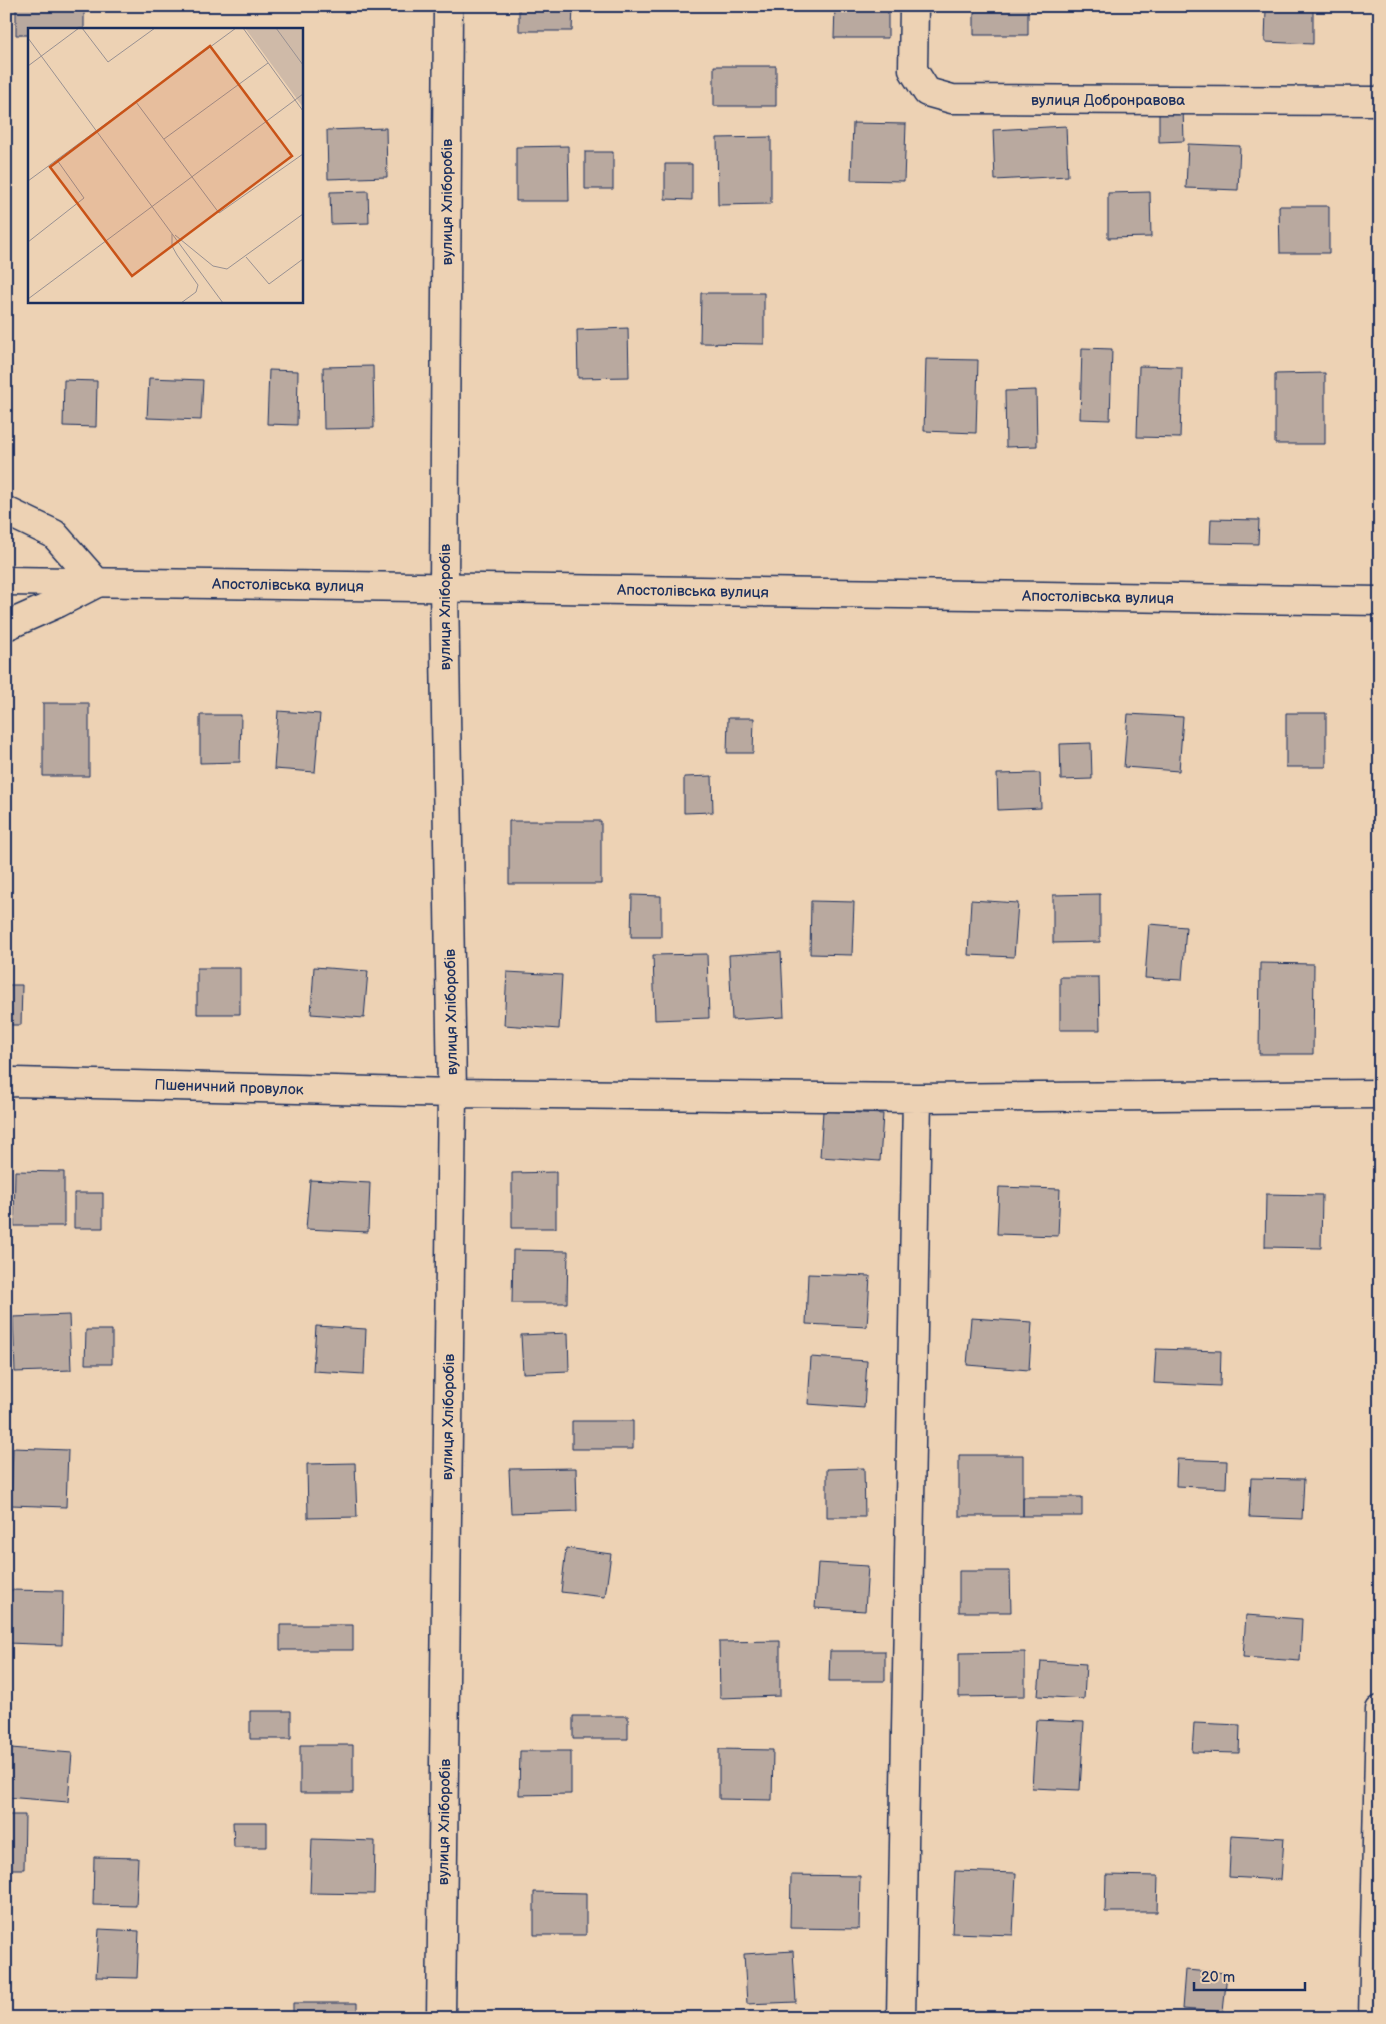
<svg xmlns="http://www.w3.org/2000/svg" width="1386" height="2024" viewBox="0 0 1386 2024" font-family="'Balsamiq Sans',sans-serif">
<rect width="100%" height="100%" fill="#edd2b4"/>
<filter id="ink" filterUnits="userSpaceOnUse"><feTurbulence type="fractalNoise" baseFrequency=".02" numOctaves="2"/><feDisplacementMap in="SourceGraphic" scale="10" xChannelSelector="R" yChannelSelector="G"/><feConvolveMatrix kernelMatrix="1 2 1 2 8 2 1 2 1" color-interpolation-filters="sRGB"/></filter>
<g filter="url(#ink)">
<path fill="#b9a99f" stroke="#1b2f5e" d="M16,6H84V29H29V35H16Z
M519,6H573L572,31H519Z
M835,6H888V38H834Z
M974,6H1028V35H974Z
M1266,9L1313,10V44L1265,42Z
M714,66H776V106H714Z
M1159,108H1183L1184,141L1159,142Z
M853,123L906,124L904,181L851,180Z
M1066,126L1068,176L995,180L993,130Z
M386,128L387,177L328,179L327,130Z
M771,137V204L718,205L717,138Z
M1188,144L1240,146L1238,190L1186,188Z
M568,146L569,201H516V147Z
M585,152H613V189H585Z
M665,164H692V200L665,199Z
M368,191L369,223L331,224L330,192Z
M1150,192L1151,237L1108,238V193Z
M1279,206H1329V253H1280Z
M701,293H764V344L700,343Z
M628,328L629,377L578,378L577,330Z
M1082,348L1112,349L1110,420L1080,419Z
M926,359L978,360L976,433L924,431Z
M373,366L374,428L324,429L323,367Z
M1139,366L1182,367L1180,438L1137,437Z
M269,370L298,371L297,425L267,424Z
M1325,373V444H1275V374Z
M149,378L203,380L201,420L147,418Z
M64,380L97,381L96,427L63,426Z
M1036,390L1037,446L1006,447L1005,391Z
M1211,519L1259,520L1258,544L1210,543Z
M43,703H89V776H43Z
M278,711L320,714L315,772L274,769Z
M1286,713H1326V767H1286Z
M1128,714L1183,717L1179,771L1124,767Z
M200,715H241L240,762L200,763Z
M728,718H754L753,753H727Z
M1091,743L1092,779L1061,780L1060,744Z
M1040,773L1041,808L998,810L997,774Z
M712,776L713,812L684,813V777Z
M509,821H601V884H509Z
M1100,894V942L1053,943V895Z
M632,895L661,896V937H631Z
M971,900L1018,903L1014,957L968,955Z
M811,901L854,902L852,955L810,954Z
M1149,924L1186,927L1182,980L1145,978Z
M781,952L784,1017L732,1020L729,955Z
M707,954L709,1018L655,1020L653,955Z
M1260,963L1314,964L1313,1054H1259Z
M314,967L368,971L364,1018L311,1014Z
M197,968H240V1014H197Z
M507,972L562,975L559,1029L504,1025Z
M1060,977H1099L1100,1030H1060Z
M6,985H22L21,1025H6Z
M823,1111L883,1114L880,1161L820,1157Z
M15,1171L64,1172V1226H14Z
M556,1172V1228H512V1173Z
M310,1180L370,1183L368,1232L306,1229Z
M999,1187L1060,1189L1058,1236L997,1234Z
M74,1193H103V1228H74Z
M1266,1194L1322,1195L1321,1248L1265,1247Z
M513,1250L568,1251L567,1303H512Z
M808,1274L870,1276L867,1327L806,1324Z
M69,1315L71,1370L15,1372L13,1317Z
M971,1318L1032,1322L1029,1370L967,1365Z
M316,1326L366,1329L364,1374L313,1371Z
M86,1330H112V1364H85Z
M568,1333L569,1371L523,1373L521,1335Z
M1156,1349L1221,1351L1220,1386L1154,1383Z
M811,1357L867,1361L864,1408L808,1404Z
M572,1421H633V1449H572Z
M13,1448L68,1450L66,1507L11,1505Z
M959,1455H1023V1516H959Z
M1177,1459L1227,1461L1226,1488L1176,1486Z
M355,1463L357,1517L308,1518L307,1464Z
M576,1468L577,1511L511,1513L509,1469Z
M864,1468L865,1517H827V1469Z
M1251,1478L1304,1479L1302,1519L1249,1517Z
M1023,1497H1082V1516H1023Z
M566,1548L611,1554L605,1597L561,1592Z
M818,1563L868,1566L865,1611L815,1608Z
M959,1571H1010L1011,1612H959Z
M9,1590L63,1591L62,1645L7,1643Z
M1246,1615L1302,1619L1300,1661L1243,1657Z
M280,1625H353V1650H280Z
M780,1641V1696L720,1698L719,1642Z
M830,1651H885V1681H829Z
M1025,1652V1696L959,1697V1653Z
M1041,1661L1086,1664L1084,1699L1038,1696Z
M250,1711H291V1739H250Z
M573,1716H628V1739H573Z
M1036,1720L1084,1722L1080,1790L1032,1788Z
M1194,1723L1240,1725L1239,1753L1192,1752Z
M300,1745H353V1793H300Z
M11,1748L72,1753L68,1802L6,1797Z
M719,1749L773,1750L772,1800L719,1799Z
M520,1751H571V1794L519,1795Z
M6,1815H25L24,1869H6Z
M233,1822H267V1847H234Z
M1231,1835L1284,1838L1281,1880L1229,1877Z
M312,1839L375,1841L374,1894L310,1893Z
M94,1857L138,1858L136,1906L93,1905Z
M955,1871L1016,1873L1013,1935L952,1933Z
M791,1875L860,1876L859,1929L790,1928Z
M1106,1875L1158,1876L1157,1912H1105Z
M534,1892L586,1893V1935H534Z
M99,1929L139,1931L137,1978L96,1977Z
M793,1951L796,2002L747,2004L744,1954Z
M1185,1970L1227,1973L1223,2012L1182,2009Z
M293,2003H357V2018H293Z"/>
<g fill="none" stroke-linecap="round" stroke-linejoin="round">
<defs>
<path id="street" d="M914,6L913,70L927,92L952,99L1380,101
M6,511L54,534L97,583L58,603L6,626
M6,1083L15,1082L452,1093L917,1098L1380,1094
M441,2018L452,1093L444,587L448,6
M901,2018L917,1098
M1373,2018L1380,1710"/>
<path id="secondary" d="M6,581L1380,601"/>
</defs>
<use href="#street" stroke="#1b2f5e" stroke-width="31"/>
<use href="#secondary" stroke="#1b2f5e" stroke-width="31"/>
<use href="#street" stroke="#edd2b4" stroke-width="28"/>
<use href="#secondary" stroke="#edd2b4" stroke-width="28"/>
</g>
</g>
<g text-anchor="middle" stroke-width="4" stroke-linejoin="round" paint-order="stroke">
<g font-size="15" fill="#1b2f5e" stroke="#edd2b4">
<text x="1108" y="105">вулиця Добронравова</text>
<text transform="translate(447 202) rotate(-90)" y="5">вулиця Хліборобів</text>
<text transform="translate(288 585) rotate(1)" y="5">Апостолівська вулиця</text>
<text transform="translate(693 591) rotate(1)" y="5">Апостолівська вулиця</text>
<text transform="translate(1098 597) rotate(1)" y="5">Апостолівська вулиця</text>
<text transform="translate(445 607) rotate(-90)" y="5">вулиця Хліборобів</text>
<text transform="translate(451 1012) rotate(-91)" y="5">вулиця Хліборобів</text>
<text transform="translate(229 1087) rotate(2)" y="5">Пшеничний провулок</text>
<text transform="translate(448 1417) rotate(-89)" y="5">вулиця Хліборобів</text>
<text transform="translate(444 1822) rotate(-89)" y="5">вулиця Хліборобів</text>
</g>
</g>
<g transform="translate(28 28)">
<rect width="275" height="275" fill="#edd2b4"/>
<path d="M217,0H275V79L269,71Z" fill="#cfbaa8"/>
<path fill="none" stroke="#999192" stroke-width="1" d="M54,0L80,34L127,0M215,0L275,83M248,0L275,37M0,10L195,275M0,38L51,0M108,74L191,185L275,126M136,111L240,35M0,153L208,0M144,206V218L149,227L170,257L168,264L153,275M147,207L185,238L199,241L275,186M0,214L56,170L29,132M218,229L241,256L275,231M0,271L275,66"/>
<path fill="#c95318" fill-opacity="0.15" stroke="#c95318" stroke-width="2.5" d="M182,18L264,128L104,248L22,139Z"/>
<rect width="275" height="275" fill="none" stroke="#1b2f5e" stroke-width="2.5"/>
</g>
<rect width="1386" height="2024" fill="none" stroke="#edd2b4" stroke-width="25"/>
<rect x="12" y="12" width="1361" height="1999" fill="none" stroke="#1b2f5e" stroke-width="2" filter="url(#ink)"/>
<path d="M1194 1982v8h111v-8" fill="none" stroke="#1b2f5e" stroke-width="2.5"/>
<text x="1201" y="1982" font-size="15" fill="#1b2f5e" stroke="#edd2b4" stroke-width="4" paint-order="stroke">20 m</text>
</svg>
